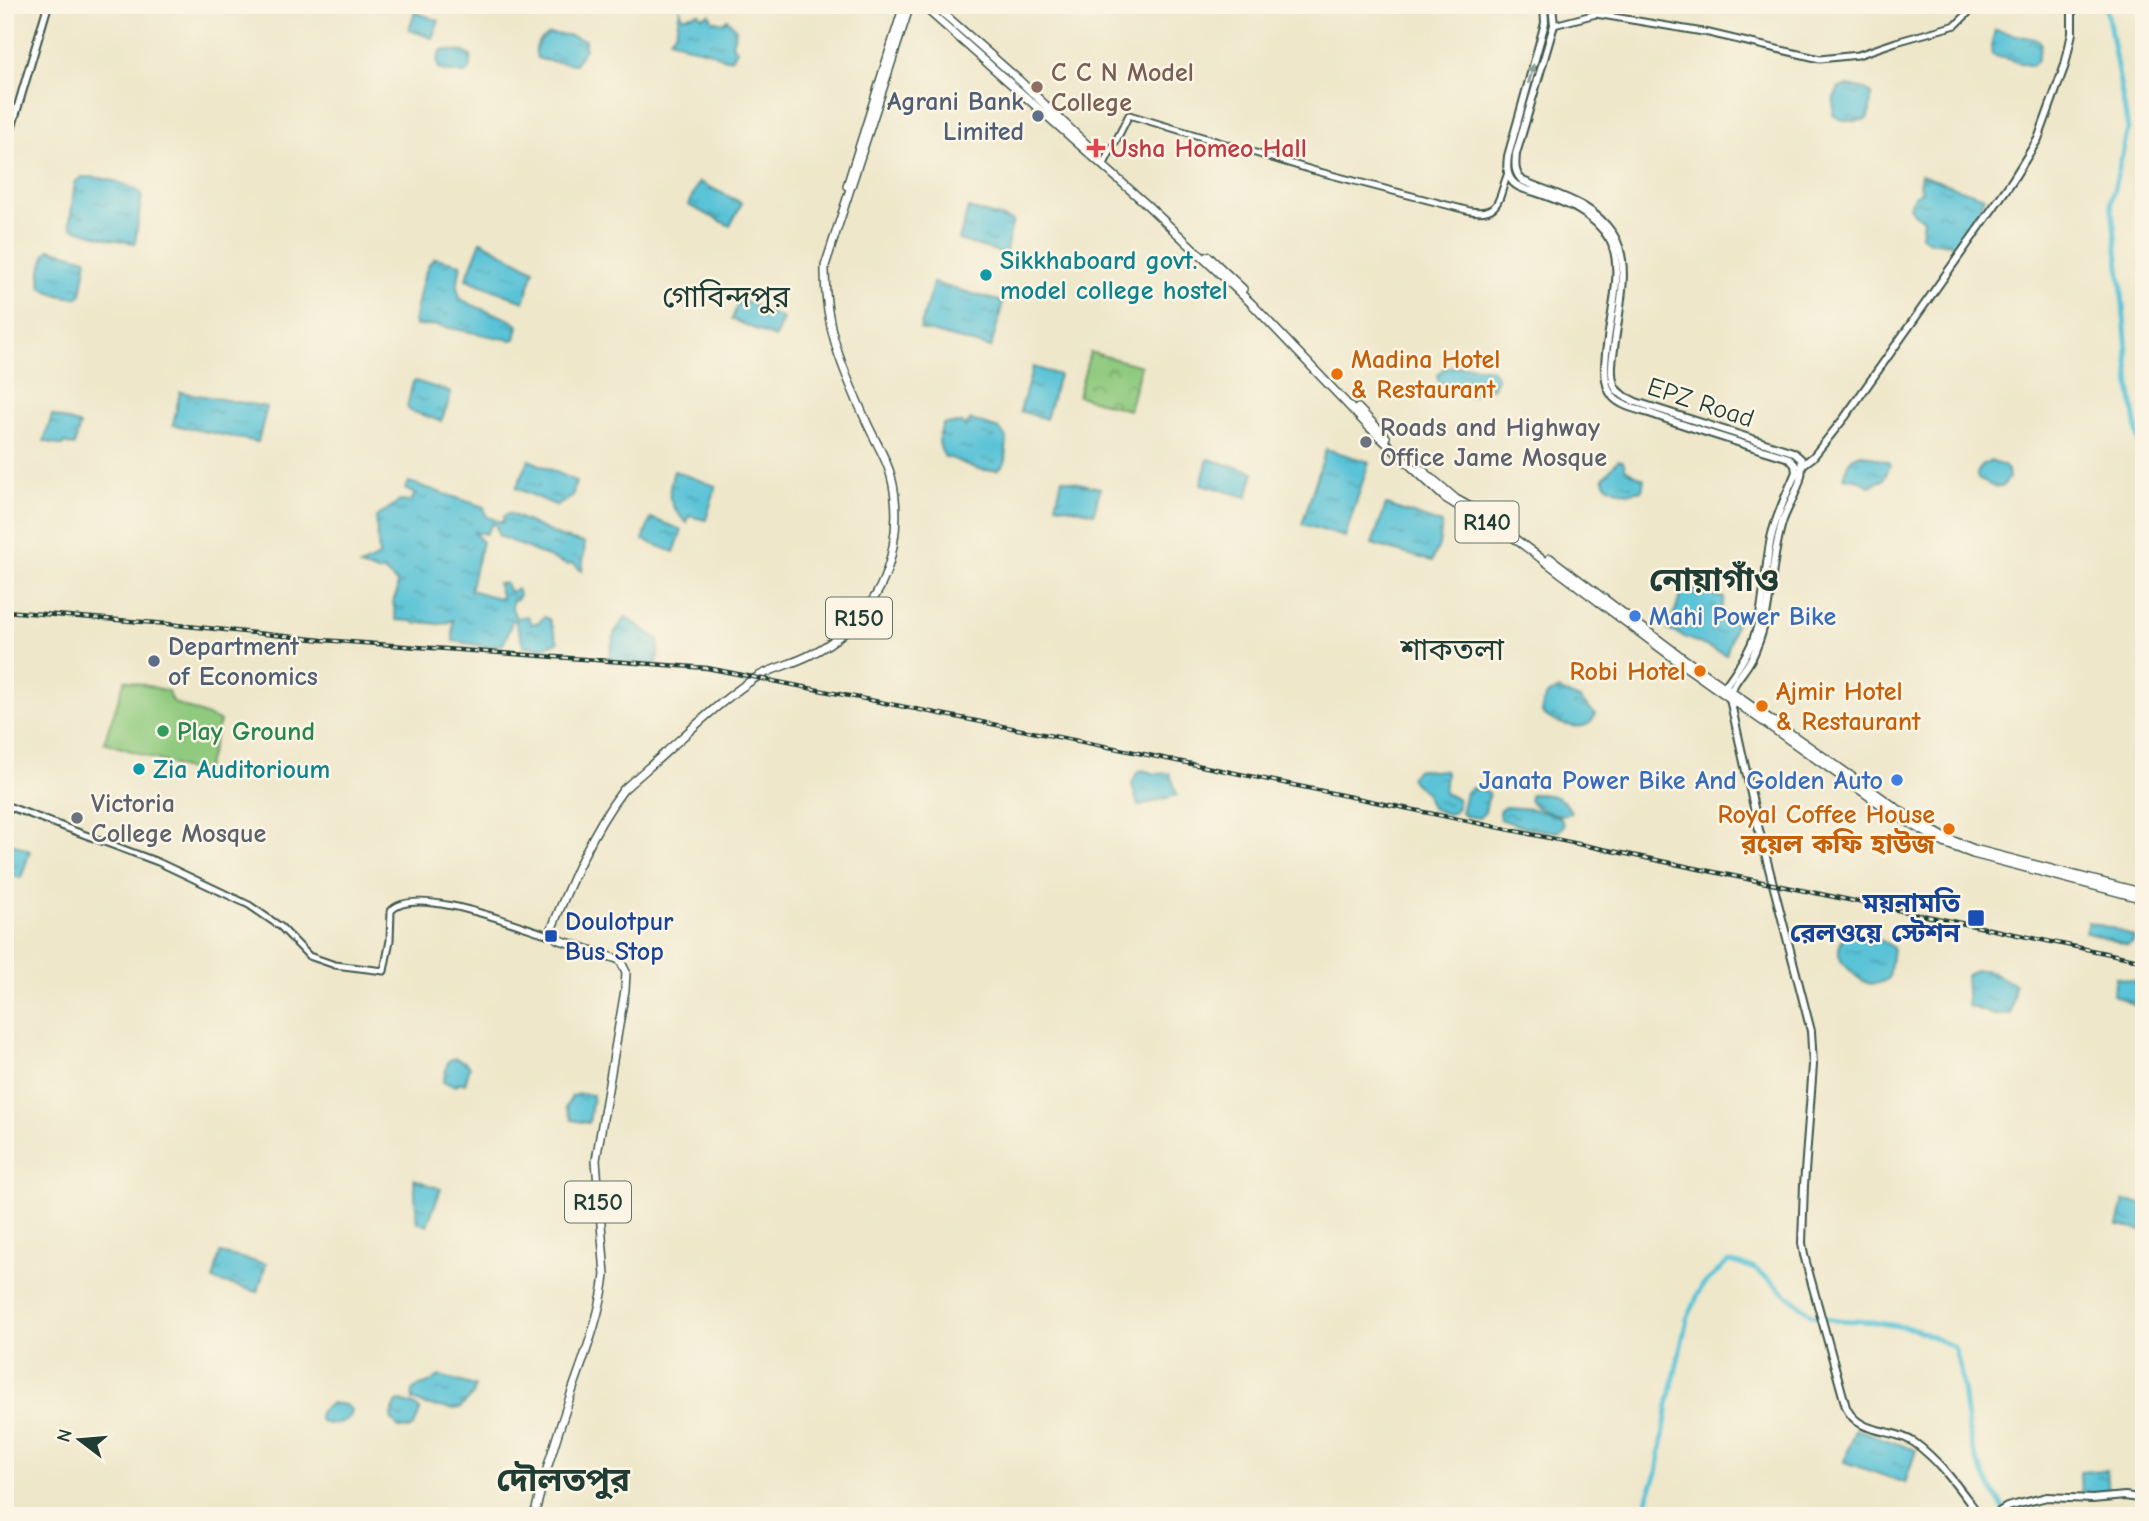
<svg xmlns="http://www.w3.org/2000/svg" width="2149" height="1521" viewBox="0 0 2149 1521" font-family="'Comic Neue','Noto Sans Bengali',sans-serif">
<defs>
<pattern id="park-crowns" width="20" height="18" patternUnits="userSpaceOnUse" patternTransform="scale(1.75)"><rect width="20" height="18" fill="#90ca7f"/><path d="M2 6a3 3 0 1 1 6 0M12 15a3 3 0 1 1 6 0" fill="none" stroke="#75a569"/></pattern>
<pattern id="water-ripples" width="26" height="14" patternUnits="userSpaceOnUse" patternTransform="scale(1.75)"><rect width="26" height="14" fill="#5ac3d7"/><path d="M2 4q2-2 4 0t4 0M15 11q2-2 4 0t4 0" fill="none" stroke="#4aa0af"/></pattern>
</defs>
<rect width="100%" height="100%" fill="#fcf5e5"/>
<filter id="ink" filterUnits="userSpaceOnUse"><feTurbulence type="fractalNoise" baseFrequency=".0143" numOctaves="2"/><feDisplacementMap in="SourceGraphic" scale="14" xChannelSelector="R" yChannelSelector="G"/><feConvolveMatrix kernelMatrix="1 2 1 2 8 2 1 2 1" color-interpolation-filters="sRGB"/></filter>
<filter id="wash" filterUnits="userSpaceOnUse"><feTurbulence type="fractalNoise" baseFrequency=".00686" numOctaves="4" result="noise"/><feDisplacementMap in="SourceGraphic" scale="28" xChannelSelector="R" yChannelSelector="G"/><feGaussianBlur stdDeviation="1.57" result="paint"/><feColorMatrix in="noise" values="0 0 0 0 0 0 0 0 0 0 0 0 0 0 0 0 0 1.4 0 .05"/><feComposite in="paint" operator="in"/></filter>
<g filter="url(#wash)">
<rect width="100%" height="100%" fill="#eee7ca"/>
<path fill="url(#park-crowns)" stroke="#58845a" stroke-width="2" d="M1090,352L1141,366L1129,410L1078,396Z"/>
<path fill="#90ca7f" stroke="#58845a" stroke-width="2" d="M125,680L168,691L170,698L175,703L220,721L204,775L104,742Z"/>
<path fill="url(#water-ripples)" stroke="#3c8086" stroke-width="2" d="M680,9L683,17L699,13L702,17L710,14L712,20L723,23L727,19L736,29L732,45L737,50L732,58L726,59L708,51L690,47L670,39L676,32Z
M415,12L439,21L432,38L409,30Z
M1995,30L2039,40L2041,44L2037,62L2031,66L1992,55L1991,47Z
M549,34L568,35L585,40V49L575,64C565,63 545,61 537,58C533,46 539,39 549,34Z
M444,50L464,52L471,56L470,69L467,73L447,72L439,69L437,62L441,51Z
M1846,86L1861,88L1871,94L1870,112L1867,119C1857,122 1842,122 1833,115L1834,98L1839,88Z
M1921,175L1984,197L1972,226L1955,245L1930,241L1921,236L1923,218L1914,214L1909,207L1914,196L1922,192L1919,185Z
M82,177C103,177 125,182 142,194L135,243L110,239L72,228L70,222L75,182Z
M699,182L742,203L730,226L688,205Z
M968,208L1013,221L1005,254L959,240Z
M481,241L534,270L524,302L466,279Z
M50,249L87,259L81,295L78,297C67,299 50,293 41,287C39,276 42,257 50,249Z
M435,258L461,264L457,287L460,298C475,310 509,315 518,326L515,339L511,340L434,325L416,326L414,322C418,306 422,266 435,258Z
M933,283L1003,302L991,348L920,329Z
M740,299L783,319L775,338L732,319Z
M1463,366C1477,367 1510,366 1491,389L1479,391L1470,397L1465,396L1455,388L1439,382L1437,377C1442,365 1452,367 1463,366Z
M1033,367L1059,375L1046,419L1020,411Z
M415,381L450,392V399L441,421L410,411L407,407L413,382Z
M180,392L267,407L258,442L173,425Z
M52,415L80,425L74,446L64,443L63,446L44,441Z
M971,420L999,429L1007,439L1005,463L998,470C992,470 985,471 979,469C967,467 959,459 945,457C937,445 938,437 943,424L962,423L965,427Z
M1326,449L1369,462L1345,537L1302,524Z
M1862,454L1888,462L1890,466L1883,480L1869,486L1860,480L1844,477C1847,464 1848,457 1862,454Z
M1208,459L1254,472L1247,497L1201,484Z
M529,460L576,481L572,497L557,506L516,488Z
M1618,460L1623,461L1626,470L1644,479L1642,490L1627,493L1607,486L1603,478Z
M1990,461L2004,466L2008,470L2009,478L2002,487H1994L1978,479L1977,474L1981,465Z
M674,471L716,486L706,520L689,516L687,523C668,505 666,496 674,471Z
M1062,479L1100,488L1094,513L1056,505Z
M409,482L484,507L486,516L502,523L504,516L508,513L563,538L585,543L582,572L573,563L567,565L499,536L496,526L493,523L486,534L474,532L482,542L470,590L502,599L498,583L506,584L510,592L517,589L519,594L518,599L512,601V608L516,618L528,616L531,624L539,622L544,617L549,619L558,642L543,648L524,646L515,621L512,620L507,636L503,644L489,647L453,641V620C436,629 432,619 416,624L412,621L396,620L393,601L397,593V583L383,570L378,572L360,566L379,557L376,517L400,501L410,502L415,494L405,489Z
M1386,505L1442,524L1439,545L1432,561L1372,544Z
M651,518L682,530L674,552L643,540Z
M1684,586L1724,598L1720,614L1721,618L1736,622L1726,655L1668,630Z
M626,617L659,640L657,664L608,661L615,632Z
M1558,690L1580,699L1595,714C1590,736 1554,724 1542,713L1543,703L1548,694Z
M1420,769L1432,771L1444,770L1446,772L1444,793L1458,799V807L1453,813L1447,814L1431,808L1425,792L1413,782L1410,777L1416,770Z
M1142,770L1156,774L1170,773L1177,795L1138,806L1132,784L1137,773Z
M1472,788L1486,791L1489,793L1485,812L1479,818L1465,816L1461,813L1466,792Z
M1531,794C1548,794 1565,795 1571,813C1560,818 1536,810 1529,800Z
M1505,807L1532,809L1560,817L1564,825L1558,832L1526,828L1500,819L1499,811Z
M7,841L30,851L21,878L5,874V842Z
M2088,922L2115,929L2134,937L2133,942L2128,945L2085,932Z
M1848,933C1864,934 1881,938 1893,948L1889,978C1871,991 1859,980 1847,967C1843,963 1842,964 1840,958C1837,951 1840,943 1843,936Z
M1976,970H1986L2015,984L2011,1014L1994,1015L1968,1006L1966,975Z
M2116,977L2143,983L2136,1006L2113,995Z
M455,1058L465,1062L470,1066L465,1084L458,1082L457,1086L443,1082L448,1061Z
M580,1094L593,1095L589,1123L572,1120L566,1107L572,1096Z
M414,1179L441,1189L427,1225L417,1222Z
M2124,1201L2144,1204V1231L2118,1226Z
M220,1253L266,1264L258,1292L213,1280Z
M440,1376L475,1386L473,1395L460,1408L452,1409L425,1405L413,1400C410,1382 421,1389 430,1382C434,1380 436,1377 440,1376Z
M401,1401L414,1405L420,1410L415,1424L411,1429L399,1428L391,1419L394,1406L397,1402Z
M332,1403L345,1405L351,1410L350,1417C340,1424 329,1428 319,1419L320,1411Z
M1855,1429L1916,1450L1905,1483L1844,1462Z
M2107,1470L2109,1493L2081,1495L2080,1472Z"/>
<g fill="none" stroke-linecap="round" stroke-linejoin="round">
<path stroke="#5ac3d7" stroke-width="5" d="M2106,5L2128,129L2111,202L2121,282L2130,386L2144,476
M1641,1516L1657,1473L1668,1405L1687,1319L1702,1286L1728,1262L1754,1268L1812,1315L1835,1320L1874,1322L1915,1329L1954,1347C1966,1381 1963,1419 1974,1453C1981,1475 1997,1496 2008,1516"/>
</g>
</g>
<g filter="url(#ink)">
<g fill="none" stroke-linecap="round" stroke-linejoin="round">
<defs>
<path id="tertiary" d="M1554,25L1596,14L1709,33L1820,59L1858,55L1896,42L1956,25L1976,5
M1103,166L1129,115L1312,170L1470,211C1502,216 1498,197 1508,173
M5,805L158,862L249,905L281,927L309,956L335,965L384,971L390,940L391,911C414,884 519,926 549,935L553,934"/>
<path id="secondary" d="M1544,5L1545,23L1508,156C1507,164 1506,174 1512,181C1517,188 1528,190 1535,192C1564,202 1594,212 1610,240C1632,282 1588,368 1613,397C1622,407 1640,410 1652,414C1697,430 1743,444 1789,458L1795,465L1796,472C1787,494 1776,515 1771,538C1764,572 1765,608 1753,640C1746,659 1733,674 1722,691
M1552,5L1554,25L1516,154C1515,165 1514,173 1523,181C1558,196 1590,201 1613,234C1633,264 1617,316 1614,349C1612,361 1610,375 1615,387C1619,395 1628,398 1636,402L1793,452L1801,459C1806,479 1790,501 1783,520C1770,559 1773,602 1759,641C1756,648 1754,655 1750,661C1743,674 1731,683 1730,699L1759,830L1811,1031L1813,1065L1804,1185L1802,1243L1804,1255L1846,1407C1859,1436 1892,1427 1915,1443C1941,1462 1960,1490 1980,1516
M5,150L48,5
M1801,466L1813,457L1845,417L2012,181L2038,139L2065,65L2072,33V5
M1992,1516L2007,1507L2047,1497L2092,1499L2125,1496L2144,1499"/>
<path id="primary" d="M922,5L1145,203L1252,304L1369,427L1445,498L1463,509L1506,532L1680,663L1894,814L1944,843L1973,854L2144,899
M934,5L1019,80L1099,156
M847,186L904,5
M1208,256L1243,289
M1358,408L1386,437
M1421,469L1456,499L1494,520
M1550,558L1683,658L1918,823L1946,838L1974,849L2144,893
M534,1516C544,1477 556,1438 569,1400C583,1359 600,1318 605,1275L596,1160L625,990L626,972L620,960L557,939L553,934L552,928C571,881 592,831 623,790C637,777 652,765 666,752C694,727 721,701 752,680C770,668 791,665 810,655C831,644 853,627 867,608C894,574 902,518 891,476C886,457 875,441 867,423C842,368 824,328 825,266L910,5"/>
</defs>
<use href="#tertiary" stroke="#3e564a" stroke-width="9"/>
<use href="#secondary" stroke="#3e564a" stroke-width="10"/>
<use href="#primary" stroke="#3e564a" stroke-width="10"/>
<use href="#tertiary" stroke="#fff" stroke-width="5"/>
<use href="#secondary" stroke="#fff" stroke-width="6"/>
<use href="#primary" stroke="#fff" stroke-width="7"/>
<defs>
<path id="rail" d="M5,611L168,624L322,640L707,668L1124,750L2144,961"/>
</defs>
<use href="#rail" stroke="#1f3d34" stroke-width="4.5"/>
<use href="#rail" stroke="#fcf5e5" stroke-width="2" stroke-dasharray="5" stroke-linecap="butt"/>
</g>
<defs><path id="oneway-solid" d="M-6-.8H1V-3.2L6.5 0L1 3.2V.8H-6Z" transform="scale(1.75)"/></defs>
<use fill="#8f9e9a" href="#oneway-solid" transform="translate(1531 74) rotate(-75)"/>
</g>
<circle fill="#8d6e63" stroke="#fcf5e5" stroke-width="2.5" cx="1037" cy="87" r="7"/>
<g fill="#5c6f8a" stroke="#fcf5e5" stroke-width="2.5">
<circle cx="1038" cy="116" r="7"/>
<circle cx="154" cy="661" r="7"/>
</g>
<path fill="#e0444e" stroke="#fcf5e5" stroke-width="2.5" d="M1092.5 137.5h7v7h7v7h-7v7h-7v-7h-7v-7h7z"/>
<g fill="#0f9aa8" stroke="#fcf5e5" stroke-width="2.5">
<circle cx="986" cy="275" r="7"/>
<circle cx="139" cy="769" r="7"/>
</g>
<g fill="#e8710a" stroke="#fcf5e5" stroke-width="2.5">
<circle cx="1337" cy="374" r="7"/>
<circle cx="1700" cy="671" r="7"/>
<circle cx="1762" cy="706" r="7"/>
<circle cx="1949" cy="829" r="7"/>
</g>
<g fill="#6b7280" stroke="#fcf5e5" stroke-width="2.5">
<circle cx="1366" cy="442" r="7"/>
<circle cx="77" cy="818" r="7"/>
</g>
<g fill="#3f7fe0" stroke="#fcf5e5" stroke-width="2.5">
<circle cx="1635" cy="616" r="7"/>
<circle cx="1897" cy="780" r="7"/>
</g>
<circle fill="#2e9e5b" stroke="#fcf5e5" stroke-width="2.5" cx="163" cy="731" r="7"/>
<g fill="#1a4fb4" stroke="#fcf5e5" stroke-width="2.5">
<rect x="1967" y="909" width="18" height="18" rx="3.5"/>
<rect x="544" y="929" width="14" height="14" rx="3.5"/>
</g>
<g text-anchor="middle" stroke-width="5" stroke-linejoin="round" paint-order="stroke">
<g fill="#fcf5e5" stroke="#617469" stroke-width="2">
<rect x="1455.5" y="501.5" width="63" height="41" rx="5"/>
<rect x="826" y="597.5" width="66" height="41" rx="5"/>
<rect x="565" y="1181.5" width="66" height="41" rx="5"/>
</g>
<g font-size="24" font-weight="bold" fill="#1f3d34">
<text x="1487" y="530">R140</text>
<text x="859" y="626">R150</text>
<text x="598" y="1210">R150</text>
</g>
<g font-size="26" font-weight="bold" fill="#785e54" stroke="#fcf5e5" text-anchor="start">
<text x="1051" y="81">C C N Model<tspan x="1051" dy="30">College</tspan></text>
</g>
<g font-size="26" font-weight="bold" fill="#4e5e75" stroke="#fcf5e5" text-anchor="end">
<text x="1024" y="110">Agrani Bank<tspan x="1024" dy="30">Limited</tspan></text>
<text x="168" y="655" text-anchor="start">Department<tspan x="168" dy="30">of Economics</tspan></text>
</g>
<g font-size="26" font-weight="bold" fill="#be3a42" stroke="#fcf5e5" text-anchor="start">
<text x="1110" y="157">Usha Homeo Hall</text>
</g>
<g font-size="26" font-weight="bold" fill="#0d838f" stroke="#fcf5e5" text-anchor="start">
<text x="1000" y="269">Sikkhaboard govt.<tspan x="1000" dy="30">model college hostel</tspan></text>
<text x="153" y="778">Zia Auditorioum</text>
</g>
<g font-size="26" font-weight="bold" fill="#c56008" stroke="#fcf5e5" text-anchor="start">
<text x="1351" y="368">Madina Hotel<tspan x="1351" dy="30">&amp; Restaurant</tspan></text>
<text x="1686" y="680" text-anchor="end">Robi Hotel</text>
<text x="1776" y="700">Ajmir Hotel<tspan x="1776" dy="30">&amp; Restaurant</tspan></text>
<text x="1935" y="823" text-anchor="end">Royal Coffee House<tspan x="1935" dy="30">রয়েল কফি হাউজ</tspan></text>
</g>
<g font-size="26" fill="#1f3d34" stroke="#fcf5e5">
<text transform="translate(1701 402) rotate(18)" y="9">EPZ Road</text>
</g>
<g font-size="26" font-weight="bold" fill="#5b616d" stroke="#fcf5e5" text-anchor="start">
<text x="1380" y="436">Roads and Highway<tspan x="1380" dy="30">Office Jame Mosque</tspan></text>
<text x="91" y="812">Victoria<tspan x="91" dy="30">College Mosque</tspan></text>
</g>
<g font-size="26" font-weight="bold" fill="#366cbe" stroke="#fcf5e5" text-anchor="start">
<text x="1649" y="625">Mahi Power Bike</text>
<text x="1883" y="789" text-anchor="end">Janata Power Bike And Golden Auto</text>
</g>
<g font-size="26" font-weight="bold" fill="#27864d" stroke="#fcf5e5" text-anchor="start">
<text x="177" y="740">Play Ground</text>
</g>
<g font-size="26" font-weight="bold" fill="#164399" stroke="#fcf5e5" text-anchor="end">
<text x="1960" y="912">ময়নামতি<tspan x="1960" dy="30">রেলওয়ে স্টেশন</tspan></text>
<text x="565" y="930" text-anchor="start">Doulotpur<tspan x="565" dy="30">Bus Stop</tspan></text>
</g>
<g font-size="30" fill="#1f3d34" stroke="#fcf5e5">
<text x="726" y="307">গোবিন্দপুর</text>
<text x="1452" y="660">শাকতলা</text>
</g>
<g font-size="33" font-weight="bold" fill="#1f3d34" stroke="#fcf5e5">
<text x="1714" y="591">নোয়াগাঁও</text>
<text x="563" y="1491">দৌলতপুর</text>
</g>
</g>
<rect width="2149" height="1521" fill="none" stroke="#fcf5e5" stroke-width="28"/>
<g transform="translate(80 1440) rotate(286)" stroke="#fcf5e5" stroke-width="5" paint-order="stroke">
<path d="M0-5L12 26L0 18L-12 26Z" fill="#1f3d34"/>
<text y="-10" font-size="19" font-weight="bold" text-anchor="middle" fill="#1f3d34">N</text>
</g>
</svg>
